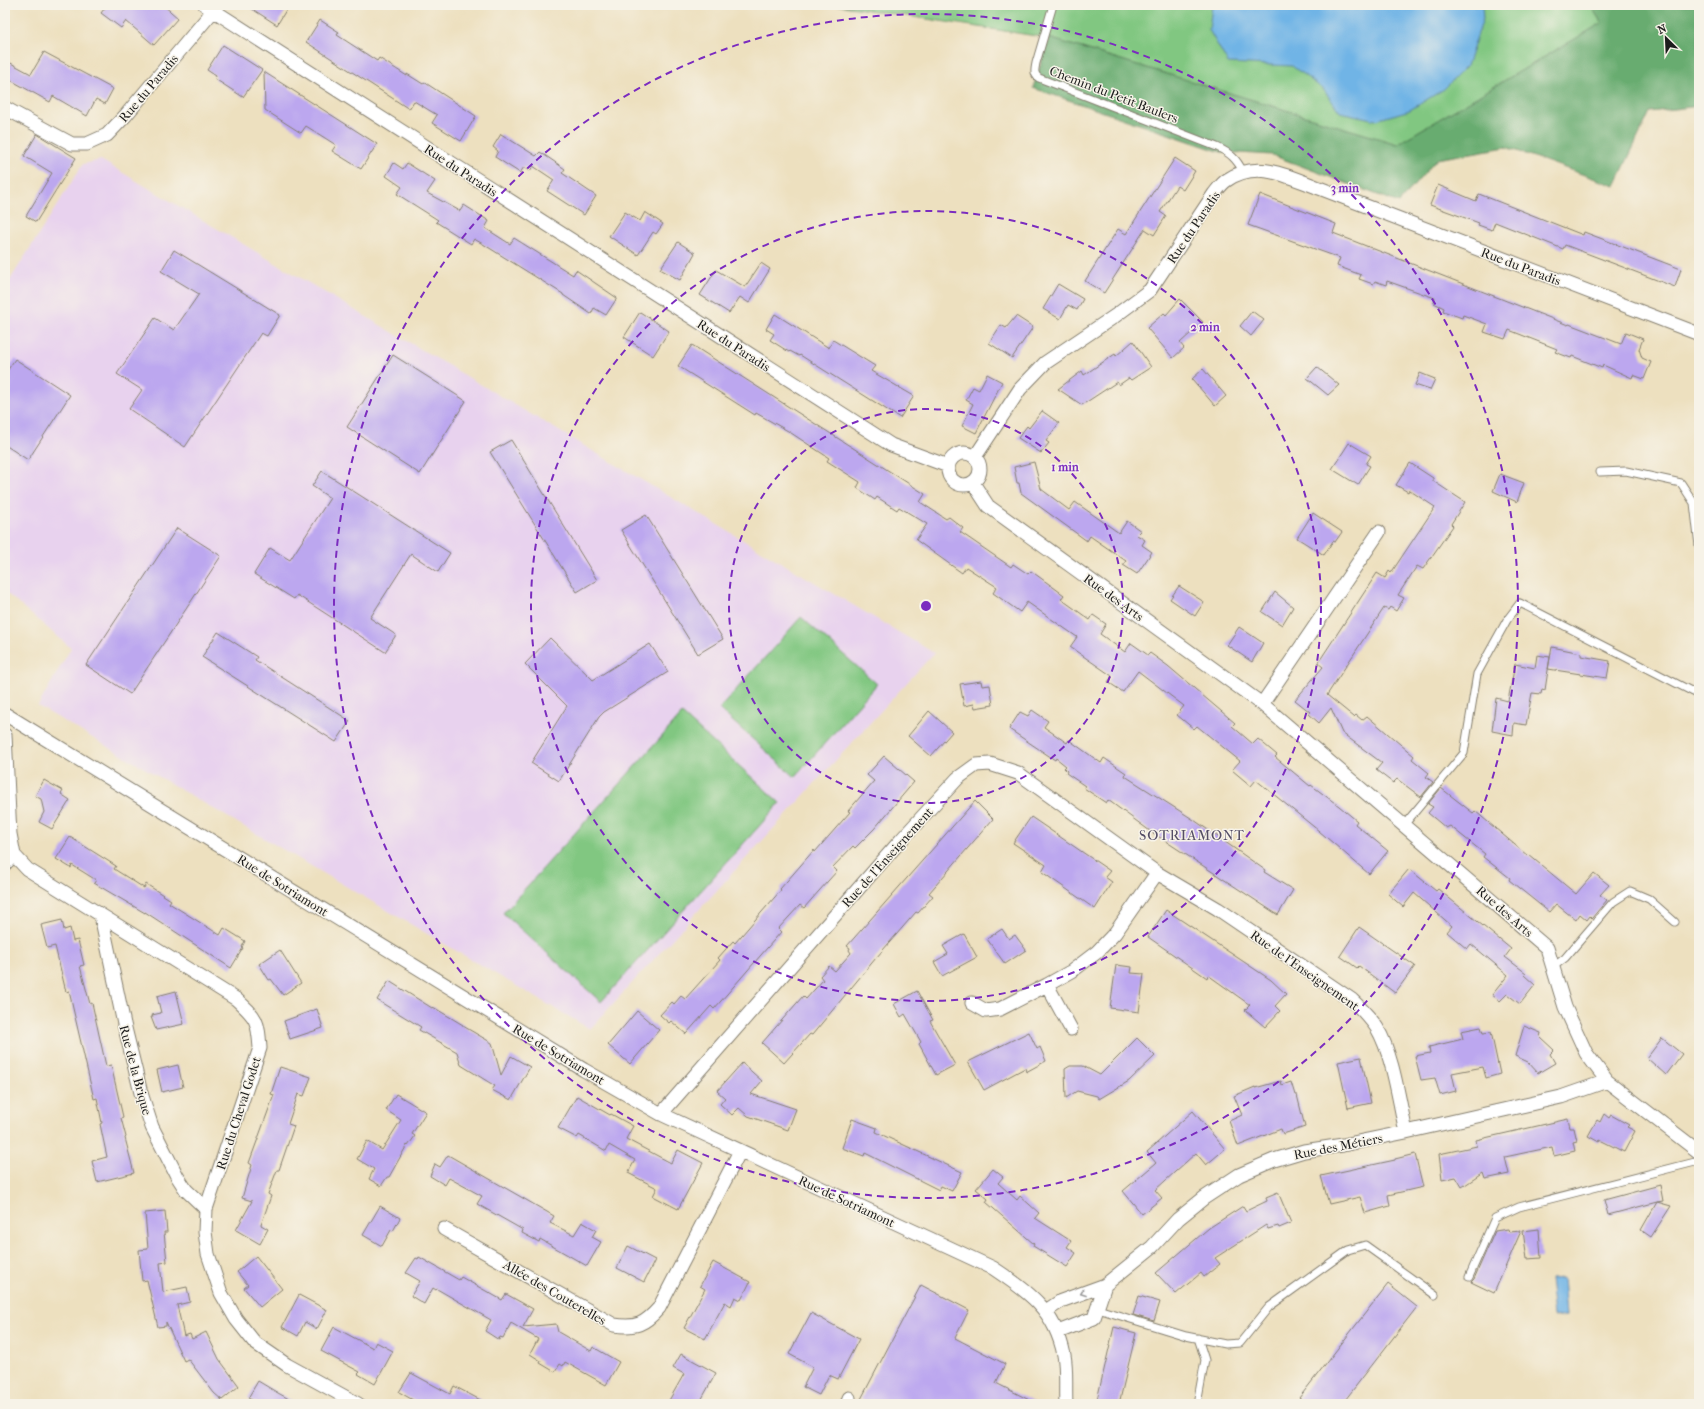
<svg xmlns="http://www.w3.org/2000/svg" width="1704" height="1409" viewBox="0 0 1704 1409" font-family="'IM FELL French Canon',serif">
<rect width="100%" height="100%" fill="#f7f3e8"/>
<filter id="ink" filterUnits="userSpaceOnUse"><feTurbulence type="fractalNoise" baseFrequency=".025" numOctaves="2"/><feDisplacementMap in="SourceGraphic" scale="8" xChannelSelector="R" yChannelSelector="G"/><feConvolveMatrix kernelMatrix="1 2 1 2 8 2 1 2 1" color-interpolation-filters="sRGB"/></filter>
<filter id="wash" filterUnits="userSpaceOnUse"><feTurbulence type="fractalNoise" baseFrequency=".012" numOctaves="4" result="noise"/><feDisplacementMap in="SourceGraphic" scale="16" xChannelSelector="R" yChannelSelector="G"/><feGaussianBlur stdDeviation="0.9" result="paint"/><feColorMatrix in="noise" values="0 0 0 0 0 0 0 0 0 0 0 0 0 0 0 0 0 1.4 0 .05"/><feComposite in="paint" operator="in"/></filter>
<g filter="url(#wash)">
<rect width="100%" height="100%" fill="#ede0bf"/>
<path fill="#e8d2ee" d="M101,160L934,653L590,1029L38,706L71,648L5,592V288L83,164Z"/>
<path fill="#81c781" stroke="#4e724e" d="M837,5H1590L1602,23L1397,144L1049,38Z
M801,617L877,684L795,777L719,709Z
M682,714L780,803L601,1002L503,913Z"/>
<path fill="#68ac6f" stroke="#426446" d="M1590,5H1699V106L1650,112L1615,186L1506,147L1437,159L1399,203L1272,155L1221,152L1033,88L1049,38L1397,144L1602,23Z"/>
<path fill="#70b4e6" stroke="#466881" d="M1212,5H1482L1483,19L1467,66L1444,89L1410,110L1376,120L1340,112L1323,89L1292,66L1228,63L1209,30Z
M1563,1278L1566,1315L1554,1317L1550,1279Z"/>
<g id="blocks">
<path fill="#bca7ef" d="M107,5H163L178,18L154,45L126,21L121,28L101,13Z
M246,5H289L277,25Z
M320,20L339,32L337,35L377,61L379,58L407,76V74L423,84L424,82L476,116L461,141L432,123L437,115L414,101L409,109L306,42Z
M223,45L262,70L243,97L215,79L216,76L207,70Z
M44,52L113,89L105,104L96,99L87,116L53,96L50,102L5,77V60L31,74Z
M264,72L377,144L361,169L332,151L336,145L306,126L301,133L265,110Z
M37,134L76,158L36,222L26,216L52,173L24,156Z
M501,134L536,156L540,152L565,169L562,173L596,196L584,215L547,191L554,180L533,166L530,171L524,167L520,173L495,157L498,151L493,147Z
M1175,158L1195,171L1183,190L1177,186L1160,212L1166,216L1154,235L1145,229L1104,293L1085,281L1118,229L1126,234Z
M394,163L403,169L407,163L435,181L427,193L460,211L464,205L489,221L485,228L510,244L514,238L573,275L576,270L617,298L606,315L594,308L591,314L563,295V294L483,244L474,239L471,244L436,222L438,220L397,194L402,187L386,176Z
M1438,185L1476,201L1479,194L1583,235L1584,232L1681,269L1675,287L1565,245L1563,249L1495,222L1492,230L1478,225L1479,223L1430,205Z
M1260,194L1336,224L1333,233L1568,325L1569,324L1621,344L1626,332L1643,339L1639,349L1642,358L1651,362L1644,379L1633,375L1632,378L1603,365L1602,368L1572,356L1571,358L1555,352L1557,349L1509,330L1505,339L1484,332L1487,324L1463,315L1462,318L1443,311L1444,308L1434,303L1435,298L1387,281L1386,285L1375,281L1373,284L1359,279L1361,275L1337,266L1340,258L1248,225Z
M625,212L640,221L645,212L663,224L656,234L653,232L638,255L609,236Z
M678,242L695,253L680,280L660,269Z
M174,250L280,315L267,336L261,333L185,447L129,409L142,390L117,374L155,318L174,330L199,294L161,271Z
M761,263L770,269L749,303L740,297L729,313L700,295L716,270L745,287Z
M1058,284L1083,299L1077,310L1068,305L1060,319L1043,309Z
M1180,299L1203,322L1180,343L1184,348L1173,358L1147,328L1164,313L1166,315Z
M1252,311L1264,320L1251,336L1240,326Z
M640,312L669,331L653,356L624,337Z
M775,314L829,348L833,340L875,366L871,371L914,396L900,418L800,355L799,356L790,351L789,352L770,340L774,334L766,329Z
M1016,316L1033,327L1012,358L989,343L1001,325L1006,328Z
M1133,341L1151,367L1131,380L1129,378L1119,385L1117,382L1082,405L1058,389L1082,371L1084,375L1115,354L1116,356Z
M692,345L925,494L920,502L946,519L949,517L963,528L960,532L1011,567L1013,564L1028,574L1031,571L1064,595L1061,599L1090,620L1093,615L1106,624L1100,634L1125,652L1131,643L1148,655L1150,653L1168,666L1235,723L1232,726L1253,744L1258,739L1277,755L1275,757L1310,786L1311,785L1339,806L1357,821L1355,824L1388,851L1369,874L1319,831L1256,780L1251,786L1232,770L1240,761L1197,726L1194,729L1177,715L1184,706L1138,671L1123,692L1108,682L1112,676L1070,647L1077,637L1027,602L1020,612L993,593L997,587L966,567L962,573L916,540L927,524L899,507L897,510L877,497L875,500L857,488L860,482L827,461L829,458L788,431L756,413L755,415L678,366Z
M393,355L466,401L420,474L347,427Z
M15,359L70,395L28,460L5,445V374Z
M1317,367L1339,385L1328,395L1307,378Z
M1203,369L1226,396L1215,406L1192,379Z
M1420,373L1435,379L1430,390L1415,385Z
M987,374L1002,382L976,433L962,426L973,404L966,400L973,387L979,390Z
M1042,411L1059,423L1046,441L1049,443L1041,453L1018,438L1027,426L1029,428Z
M511,440L597,580L577,592L490,452Z
M1349,443L1371,456L1366,464L1370,466L1358,485L1332,469Z
M1034,462L1041,489L1069,510L1075,502L1119,533L1127,521L1141,531L1137,535L1145,540L1142,545L1152,552L1137,574L1123,565L1126,561L1090,536L1087,541L1021,493L1019,483H1017L1014,467Z
M1410,463L1433,478V481L1465,502L1451,524L1453,526L1423,569L1417,566L1398,595L1404,598L1396,611L1390,607L1388,610L1384,608L1327,695L1354,717L1356,715L1362,720L1367,716L1414,756L1412,759L1429,773L1426,777L1433,782L1421,797L1397,779L1393,783L1376,770L1382,763L1342,733L1331,708L1319,723L1309,714L1310,712L1295,700L1323,667L1318,663L1377,573L1385,578L1389,571L1391,573L1435,507L1409,490L1408,492L1396,485Z
M322,471L450,553L438,572L411,554L370,618L396,635L385,652L297,595L294,599L254,574L270,548L290,560L330,498L312,486Z
M1500,474L1524,483L1517,502L1493,491Z
M1313,513L1342,532L1335,542L1333,541L1324,555L1297,538Z
M646,515L723,639L698,654L621,530Z
M177,528L221,556L130,694L86,665Z
M1179,586L1204,602L1195,616L1170,599Z
M1275,592L1293,607L1282,625L1262,612Z
M1239,627L1263,643L1252,662L1227,645Z
M218,632L257,657L255,660L350,721L336,742L202,657Z
M550,638L593,680L650,644L668,672L604,712L599,717L559,781L531,763L567,706L525,664Z
M1552,647L1581,653V656L1610,661L1607,678L1548,669Z
M1537,655L1550,657L1545,690L1542,689L1541,694L1532,693L1526,725L1514,723L1513,735L1492,731L1496,698L1508,701L1515,664L1535,668Z
M981,681L982,686L990,685L993,705L975,708L974,704L964,706L960,684Z
M1032,710L1048,721L1044,727L1067,743L1069,740L1101,763L1104,758L1126,773L1125,776L1194,820L1265,870L1264,872L1293,890L1278,915L1150,831L1108,800L1106,803L1084,788L1085,786L1066,773L1067,771L1064,768L1066,766L1056,758L1055,760L1009,729L1020,712L1028,716Z
M929,711L952,732L931,756L908,736Z
M884,756L914,782L874,829L855,848L853,846L833,867L837,871L819,891L804,908L800,905L778,929L781,932L714,1009L711,1006L686,1034L671,1021L669,1023L660,1015L672,1002L674,1004L681,996L685,999L720,960L718,958L733,941L735,943L781,890L780,889L814,850L815,852L850,812L848,811L874,781L867,775Z
M44,780L63,791L61,794L70,800L52,829L39,822L44,812L41,799L35,796Z
M1441,788L1473,813L1475,811L1528,856L1529,855L1576,894L1594,873L1609,885L1600,895L1607,900L1592,918L1590,916L1587,920L1580,914L1576,920L1556,904L1549,912L1509,880L1510,878L1483,857L1485,854L1450,826L1446,828L1428,813L1433,807L1428,804Z
M975,801L993,819L929,893L933,896L918,913L916,912L876,958L812,1035L810,1034L784,1063L762,1043L803,996L806,999L823,980L820,976L829,966L835,971L851,953L849,950L850,948L847,946Z
M1031,817L1110,871L1105,877L1112,882L1095,909L1042,872L1046,865L1013,843Z
M70,837L116,866L114,869L144,888L146,884L171,900L169,903L220,935L224,928L245,941L242,947L243,948L231,968L145,912V913L94,883L96,880L72,865L71,868L56,859Z
M1409,869L1436,891L1438,889L1511,949L1505,957L1526,973L1524,975L1535,985L1520,1004L1507,994L1500,1001L1492,995L1508,975L1471,944L1467,949L1447,932L1452,926L1414,893L1403,907L1388,894Z
M1166,910L1271,980L1286,994L1275,1006L1280,1011L1265,1027L1245,1010L1250,1005L1208,975L1207,978L1148,937Z
M62,920L64,930L70,928L73,941L78,940L84,965L80,966L90,1004L92,1003L106,1066L111,1065L123,1117L121,1118L126,1137L125,1138L134,1173L97,1182L92,1161L107,1157L100,1124L102,1123L97,1098L94,1099L69,991L66,992L55,946L47,948L41,925Z
M1359,927L1415,966L1395,993L1359,966L1357,968L1340,956Z
M1002,929L1009,939L1015,935L1026,950L1005,964L987,939Z
M964,934L977,957L942,976L934,962L948,954L943,946Z
M280,950L301,983L283,995L271,979L269,980L259,964Z
M1116,965L1132,967L1131,973L1144,974L1139,1012L1110,1008Z
M389,981L432,1008L433,1007L463,1025V1026L492,1043L501,1075L511,1056L530,1067L511,1100L492,1090L495,1086L461,1065L457,1052L419,1030L421,1027L377,1000Z
M176,991L184,1024L156,1030L151,1017H153L152,1015L161,1013L157,996Z
M917,991L933,1020L930,1021L955,1065L936,1075L919,1044L921,1042L905,1014L901,1017L894,1004Z
M317,1009L323,1028L290,1039L284,1021Z
M637,1011L659,1030L630,1064L608,1045Z
M1524,1026L1541,1033L1540,1037L1554,1050L1550,1054L1555,1063L1538,1073L1528,1062L1515,1056Z
M1481,1027L1483,1033L1491,1032L1500,1074L1486,1078L1483,1067L1452,1073L1456,1091L1440,1095L1435,1078L1421,1080L1415,1056L1430,1053L1429,1047L1463,1039L1461,1031Z
M1029,1032L1037,1049L1040,1047L1046,1061L1026,1072L1025,1068L984,1090L968,1062Z
M1137,1038L1155,1056L1129,1081L1099,1099L1097,1096L1077,1091L1066,1098L1065,1069L1070,1066H1083L1100,1075Z
M1662,1038L1682,1054L1666,1075L1647,1058Z
M1361,1057L1371,1103L1348,1108L1338,1062Z
M742,1063L762,1081L751,1094L796,1109L788,1130L748,1116L739,1108L732,1115L720,1104L725,1098L717,1091Z
M178,1065L183,1087L162,1092L157,1070Z
M280,1067L311,1077L304,1096L298,1094L288,1124L294,1126L279,1170H277L268,1194L271,1196L261,1225L268,1229L260,1244L236,1230L252,1201L242,1198L252,1165L249,1163L274,1095L271,1094Z
M1281,1081L1282,1085L1291,1082L1295,1095H1297L1305,1127L1283,1134L1281,1129L1238,1146L1229,1121L1242,1115L1234,1096L1255,1087V1088Z
M396,1094L426,1112L412,1134L415,1136L408,1146L407,1145L389,1177H387L381,1186L369,1179L374,1169L357,1159L367,1141L382,1150L401,1120L386,1110Z
M577,1096L610,1115L611,1114L633,1126L626,1139L671,1163L678,1150L703,1163L678,1209L653,1196L657,1188L628,1173L635,1160L609,1145L606,1151L579,1135L577,1138L558,1128Z
M1193,1111L1225,1149L1206,1165L1196,1153L1155,1190L1162,1198L1142,1214L1123,1191L1156,1163L1147,1152Z
M1604,1114L1609,1118L1611,1115L1629,1125L1627,1127L1635,1131L1624,1152L1600,1140L1599,1142L1588,1136L1597,1120L1600,1122Z
M852,1119L877,1128L876,1132L962,1172L952,1191L941,1186L939,1190L865,1153L864,1156L842,1148Z
M1568,1119L1570,1128H1574L1577,1141L1573,1142L1575,1151L1554,1156L1552,1147L1505,1157L1509,1174L1485,1179L1483,1173L1462,1187L1456,1177L1442,1180L1439,1154L1477,1146L1476,1140Z
M1415,1154L1423,1187L1388,1195L1390,1206L1365,1213L1360,1197L1329,1204L1321,1176L1395,1160V1159Z
M448,1155L554,1216L550,1223L574,1235L582,1222L596,1230L592,1237L601,1242L587,1266L540,1239L539,1242L522,1233L523,1230L477,1204L482,1196L449,1178L445,1185L430,1176L435,1164L440,1167Z
M993,1169L1003,1177L998,1183L1017,1200L1020,1196L1039,1213L1035,1218L1071,1241L1067,1247L1076,1253L1067,1267L1033,1246L1034,1244L986,1202L988,1199L976,1189Z
M1660,1185L1663,1201L1657,1202L1671,1206L1651,1237L1641,1230L1657,1202L1608,1215L1604,1200Z
M1278,1192L1291,1223L1279,1228L1278,1226L1268,1229L1266,1225L1215,1258L1220,1264L1204,1277L1201,1273L1176,1294L1156,1273L1209,1228L1243,1206L1246,1211L1267,1201L1266,1197Z
M380,1206L400,1218L393,1231L391,1230L382,1246L363,1235Z
M165,1211L167,1232H164L167,1262L160,1263L163,1292L187,1287L190,1302L177,1305L184,1336L190,1334L192,1339L206,1332L219,1359L239,1386L222,1400L214,1393L188,1359L184,1361L166,1322V1326L158,1327L147,1280L142,1281L139,1250L148,1249L145,1213Z
M1508,1229L1509,1232L1521,1231L1494,1293L1471,1282L1474,1279L1495,1231Z
M1539,1229L1541,1258L1527,1259L1523,1231Z
M628,1246L655,1260L644,1282L617,1268Z
M256,1256L282,1289L260,1307L244,1288L248,1285L237,1272Z
M419,1257L459,1280L461,1277L502,1300L506,1294L533,1309L523,1327L556,1324L558,1332L591,1351L593,1347L619,1362L606,1385L565,1362L563,1366L560,1364L555,1372L540,1363L541,1361L530,1354L538,1339L511,1323L503,1338L500,1337L499,1340L485,1331L491,1320L437,1289L436,1290L433,1288L424,1304L411,1296L420,1281L406,1273L416,1258L418,1259Z
M713,1262L750,1282L741,1300L735,1297L731,1306L725,1302L705,1339L684,1328L705,1289L700,1286Z
M1388,1284L1417,1307L1342,1404H1307L1299,1398Z
M921,1285L969,1310L955,1338L1005,1364L996,1383L1037,1404H871L861,1399Z
M299,1295L327,1310L317,1329L305,1322L298,1336L282,1327Z
M1139,1296L1160,1302L1154,1321L1133,1315Z
M811,1313L859,1339L838,1379L829,1375L819,1395L803,1387L813,1367L789,1354Z
M334,1327L373,1348L376,1342L393,1351L375,1384L358,1374L360,1372L321,1351Z
M1114,1327L1136,1333L1119,1404H1096Z
M681,1354L716,1373L699,1404H667L684,1374L673,1368Z
M411,1373L450,1394L454,1386L488,1404H420L399,1392Z
M258,1381L278,1393L298,1404H259L248,1398Z"/>
</g>
</g>
<g filter="url(#ink)">
<use href="#blocks" fill-opacity="0" stroke="#847e6e" stroke-width="1"/>
<g fill="none" stroke-linecap="round" stroke-linejoin="round">
<defs>
<path id="service" d="M1053,5L1036,63C1035,69 1033,74 1039,78L1217,147C1230,153 1237,159 1243,172
M1600,472L1626,471L1681,483L1694,503L1699,546
M1404,825L1464,753L1477,674L1507,620L1520,603L1699,695
M1553,967L1565,958L1613,902L1630,891L1649,899L1675,922
M1469,1277L1495,1218L1519,1207L1699,1161
M1098,1309L1186,1336L1225,1344L1240,1343L1269,1307L1348,1250L1365,1245L1435,1295
M1197,1404L1205,1360L1198,1338"/>
<path id="minor" d="M205,5L891,445L948,466
M5,108L72,144H87L107,135L126,115L213,11
M948 469a16 16 0 1 1 32 0a16 16 0 1 1-32 0Z
M975,457L1020,389L1045,363L1115,316L1150,290L1214,194C1218,189 1222,183 1227,180C1256,160 1285,175 1314,186L1699,334
M973,483L988,506L1262,704L1547,948L1565,1007L1586,1053L1607,1081L1699,1152
M1262,704L1379,532
M5,714L584,1070L661,1114L993,1268C1029,1292 1055,1310 1064,1355C1067,1370 1065,1388 1066,1404
M5,735L10,834L14,855L27,869L236,999C257,1018 258,1020 260,1048L206,1209L205,1232L208,1254L221,1293L236,1319L255,1343L287,1365L358,1404
M5,864L14,855
M101,916L124,1024L141,1093L152,1127L177,1176L186,1190L206,1209
M1047,985L1071,1029
M972,1003L986,1011L1000,1009L1047,985L1072,971L1097,952L1115,933L1157,873
M661,1114L901,840L958,778L976,765L990,764L1018,773L1157,873L1218,909L1352,1000C1361,1009 1370,1017 1377,1028C1393,1055 1399,1101 1406,1132
M444,1229L614,1325C636,1328 644,1325 659,1308L740,1151
M1046,1311L1061,1301L1105,1285L1152,1247L1178,1219L1204,1198L1239,1175L1274,1160L1304,1151L1343,1145L1406,1132L1561,1097L1607,1081
M1058,1332L1094,1318L1105,1285
M847,1404L849,1398"/>
</defs>
<use href="#service" stroke="#847e6e" stroke-width="9"/>
<use href="#minor" stroke="#847e6e" stroke-width="15"/>
<use href="#service" stroke="#fff" stroke-width="7"/>
<use href="#minor" stroke="#fff" stroke-width="13"/>
</g>
<defs><path id="oneway-chevron" d="M-2-3.5L2.5 0L-2 3.5" fill="none" stroke-width="1.6" stroke-linecap="round" stroke-linejoin="round"/></defs>
<use stroke="#999" href="#oneway-chevron" transform="translate(1083 1293) rotate(160)"/>
</g>
<g fill="none" stroke="#7b2cbf" stroke-width="2" stroke-dasharray="7 5">
<circle cx="926" cy="606" r="197"/>
<circle cx="926" cy="606" r="395"/>
<circle cx="926" cy="606" r="592"/>
</g>
<g text-anchor="middle" stroke-width="3" stroke-linejoin="round" paint-order="stroke">
<g font-size="13" fill="#1c1c1c" stroke="#f7f3e8">
<text transform="translate(148 88) rotate(-50)" y="5">Rue du Paradis</text>
<text transform="translate(1114 94) rotate(21)" y="5">Chemin du Petit Baulers</text>
<text transform="translate(461 170) rotate(33)" y="5">Rue du Paradis</text>
<text transform="translate(1193 227) rotate(-56)" y="5">Rue du Paradis</text>
<text transform="translate(1521 266) rotate(21)" y="5">Rue du Paradis</text>
<text transform="translate(734 345) rotate(33)" y="5">Rue du Paradis</text>
<text transform="translate(1114 597) rotate(36)" y="5">Rue des Arts</text>
<text transform="translate(887 857) rotate(-48)" y="5">Rue de l'Enseignement</text>
<text transform="translate(283 885) rotate(32)" y="5">Rue de Sotriamont</text>
<text transform="translate(1505 911) rotate(41)" y="5">Rue des Arts</text>
<text transform="translate(1305 970) rotate(35)" y="5">Rue de l'Enseignement</text>
<text transform="translate(559 1054) rotate(31)" y="5">Rue de Sotriamont</text>
<text transform="translate(136 1070) rotate(75)" y="5">Rue de la Brique</text>
<text transform="translate(238 1113) rotate(-72)" y="5">Rue du Cheval Godet</text>
<text transform="translate(1338 1146) rotate(-11)" y="5">Rue des Métiers</text>
<text transform="translate(847 1201) rotate(25)" y="5">Rue de Sotriamont</text>
<text transform="translate(555 1292) rotate(30)" y="5">Allée des Couterelles</text>
</g>
<g font-size="14" letter-spacing="1" fill="#544d66" stroke="#f7f3e8">
<text x="1192" y="840">SOTRIAMONT</text>
</g>
</g>
<circle cx="926" cy="606" r="6" fill="#7b2cbf" stroke="#f7f3e8" stroke-width="2"/>
<g font-size="12" text-anchor="middle" font-weight="bold" fill="#7b2cbf" stroke="#f7f3e8" stroke-width="3" stroke-linejoin="round" paint-order="stroke">
<text x="1345" y="192">3 min</text>
<text x="1205" y="331">2 min</text>
<text x="1065" y="471">1 min</text>
</g>
<rect width="1704" height="1409" fill="none" stroke="#f7f3e8" stroke-width="20"/>
<g transform="translate(1666 38) rotate(336)" stroke="#f7f3e8" stroke-width="3" paint-order="stroke">
<path d="M0-3L7 15L0 10L-7 15Z" fill="#1c1c1c"/>
<text y="-6" font-size="11" font-weight="bold" text-anchor="middle" fill="#1c1c1c">N</text>
</g>
</svg>
